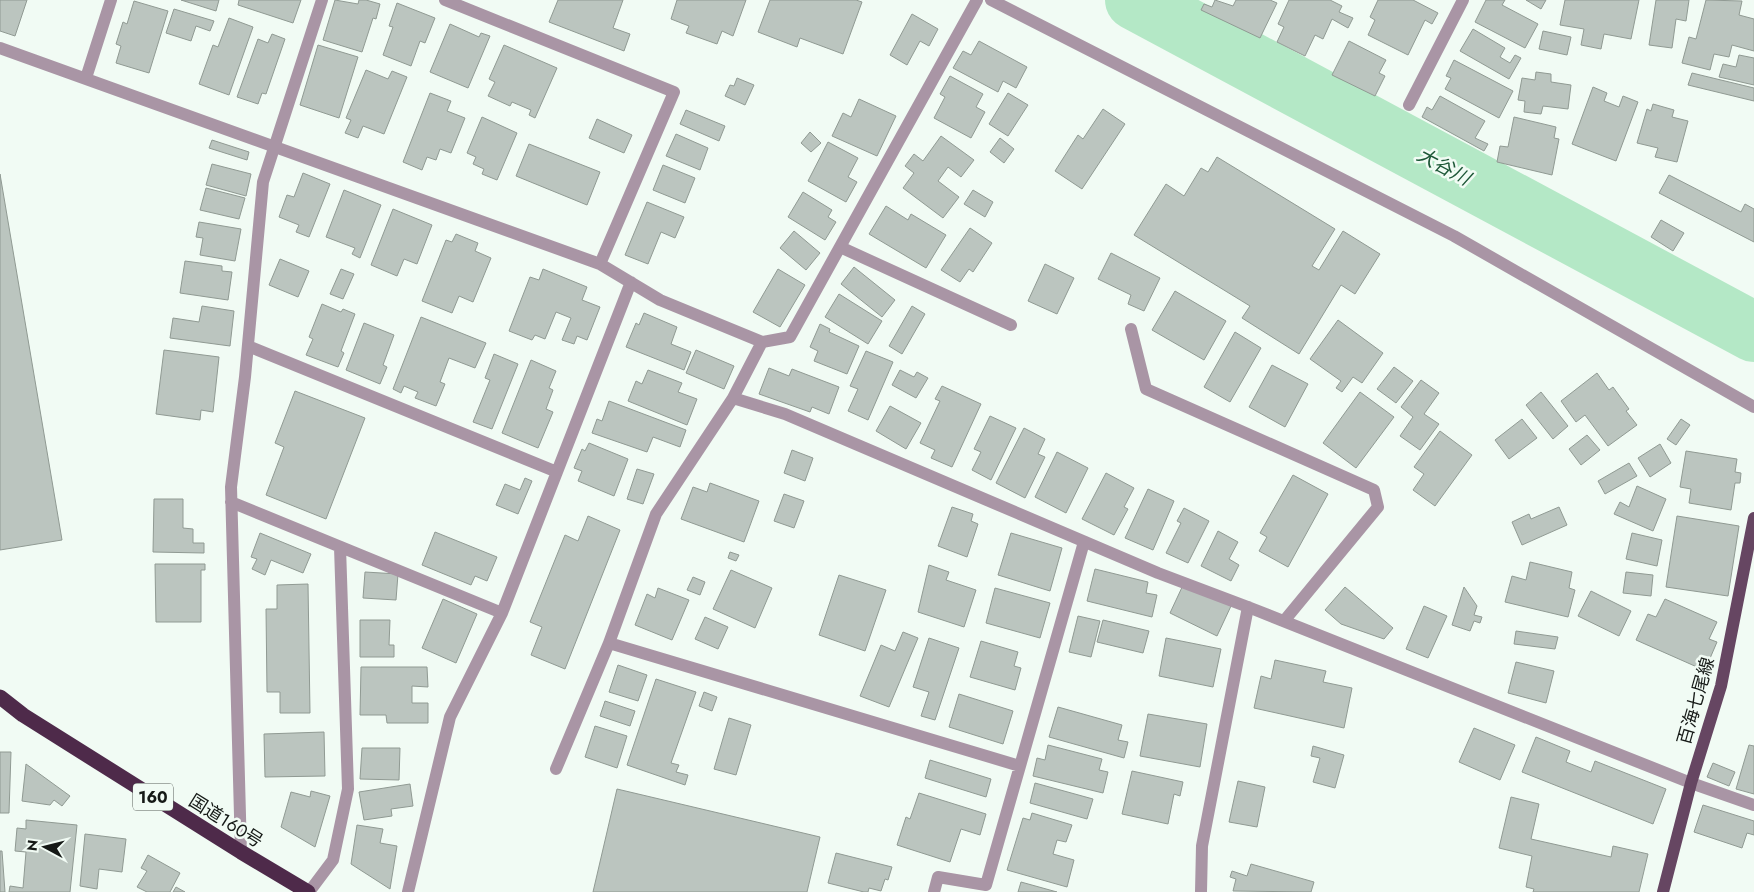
<svg xmlns="http://www.w3.org/2000/svg" width="1754" height="892" viewBox="0 0 1754 892" font-family="Jost,'Noto Sans JP',sans-serif">
<rect width="100%" height="100%" fill="#f1fbf4"/>
<g fill="none" stroke-linecap="round" stroke-linejoin="round">
<path stroke="#b4e8c6" stroke-width="10" d="M1143,4L1152,0"/>
<path stroke="#b4e8c6" stroke-width="60" d="M1135,0L1754,332"/>
</g>
<path fill="#bbc5bf" stroke="#909a93" d="M0,0H27L15,36L0,31Z
M181,0H219L216,11Z
M239,0H301L293,23L238,5Z
M335,0L358,4L359,0H366L380,4L376,19L373,18L362,52L323,40Z
M558,0H623L613,28L630,34L624,51L549,22Z
M677,0H746L733,36L722,31L717,44L686,33L689,26L671,19Z
M770,0H856L862,2L843,54L800,38L797,47L758,32Z
M1215,0L1233,6L1236,0H1270L1277,3L1260,38L1201,10L1204,4L1212,7Z
M1289,0H1330L1342,6L1339,12L1353,18L1348,28L1332,19L1323,39L1315,35L1305,56L1277,42L1284,27L1278,24Z
M1378,0H1413L1438,13L1432,24L1425,20L1408,55L1368,35L1375,20L1370,17Z
M1486,0H1505L1502,5L1538,24L1525,48L1475,22Z
M1526,0H1546L1541,9Z
M1565,0H1639L1631,39L1604,34L1601,49L1581,45L1584,29L1560,25Z
M1656,0H1689L1686,21L1676,19L1672,48L1649,45Z
M1706,0L1742,1L1739,15L1754,19V51L1732,45L1729,57L1714,54L1710,70L1682,63L1689,37L1696,39Z
M134,1L168,11L149,73L116,63L121,46L116,44L123,22L127,24Z
M397,3L435,18L425,43L420,41L411,66L383,55L393,27L389,26Z
M174,9L214,21L210,31L196,26L191,41L166,33Z
M912,14L938,29L929,46L920,41L907,65L890,55Z
M229,18L253,27L229,95L199,84L213,45L218,47Z
M450,24L479,37L481,33L490,36L468,88L430,72Z
M1473,29L1505,48L1500,57L1510,63L1515,55L1521,58L1509,79L1460,51Z
M1543,31L1571,37L1567,55L1539,49Z
M272,34L285,39L266,94L262,93L258,104L237,97L258,39L268,43Z
M979,41L1027,67L1016,88L1003,81L998,92L953,68L963,51L971,55Z
M1349,41L1386,60L1379,73L1385,76L1375,96L1332,75Z
M318,45L358,57L339,118L300,105Z
M504,45L557,68L535,118L529,115L531,110L512,102L510,106L488,96L495,82L489,79Z
M1739,55L1754,58V85L1719,77L1723,64L1736,67Z
M1454,60L1513,91L1499,118L1445,89L1451,78L1446,76Z
M366,70L388,79L392,71L407,77L384,134L363,126L358,138L345,133L351,120L346,118Z
M1536,72L1551,74V82L1571,85L1568,109L1543,106L1541,114L1524,112L1525,101L1518,100L1522,78L1535,80Z
M1692,73L1754,88V101L1688,85Z
M950,76L983,94L976,107L985,112L971,138L934,118L945,97L940,94Z
M737,78L754,85L745,105L725,96L730,85L734,86Z
M1593,87L1607,93L1604,101L1619,107L1623,96L1638,102L1616,161L1572,144Z
M430,93L451,101L447,111L465,118L451,153L440,149L436,160L427,157L422,170L403,162Z
M1008,93L1028,105L1008,136L989,124Z
M1440,96L1485,121L1475,138L1488,144L1484,151L1422,117L1427,107L1432,110Z
M859,99L896,116L877,156L832,136L843,113L851,117Z
M1653,104L1674,110L1672,117L1688,121L1677,162L1655,157L1658,148L1637,143L1647,109L1651,111Z
M1103,109L1125,124L1082,189L1055,171L1078,135L1083,139Z
M686,110L725,126L719,141L680,124Z
M482,117L517,133L497,180L482,174L484,169L473,164L476,157L467,153Z
M1514,117L1556,127L1554,138L1559,139L1552,175L1497,162L1500,146L1508,147Z
M597,119L632,135L624,153L589,138Z
M810,132L821,143L811,152L801,143Z
M676,134L708,148L700,170L666,156Z
M941,136L974,160L961,177L948,167L938,181L959,197L943,218L903,188L914,173L905,166L914,154L923,161Z
M1000,138L1014,149L1004,163L990,152Z
M212,140L249,152L247,160L209,148Z
M828,142L858,158L848,177L857,182L846,202L808,181Z
M529,144L600,172L587,205L516,176Z
M1217,157L1335,229L1312,266L1319,270L1343,231L1380,254L1355,294L1341,285L1299,354L1242,318L1250,306L1134,235L1166,184L1184,196L1201,168L1208,172Z
M212,164L251,174L246,196L206,185Z
M663,165L695,178L685,203L653,190Z
M303,173L330,184L309,237L296,232L299,225L279,217L287,195L294,197Z
M0,174L62,540L0,550Z
M1669,175L1741,212L1745,204L1754,209V242L1659,193Z
M206,188L245,198L239,219L200,210Z
M344,190L381,205L360,258L352,254L355,248L326,237Z
M973,190L993,202L985,217L964,204Z
M803,192L832,210L828,217L836,222L825,240L788,217Z
M647,202L684,217L675,238L661,232L648,264L625,255Z
M886,206L908,220L911,214L946,235L926,268L869,234Z
M393,209L432,225L417,264L404,259L397,276L371,265Z
M1661,220L1684,233L1673,251L1651,237Z
M199,222L241,229L235,261L200,255L203,238L196,237Z
M970,228L992,243L973,272L969,269L960,282L941,270Z
M794,231L820,253L806,270L780,248Z
M456,234L478,243L475,251L491,258L473,302L459,296L452,313L422,301L446,240L452,242Z
M1111,253L1160,278L1144,311L1128,304L1131,295L1098,279Z
M280,259L309,271L298,297L269,285Z
M185,261L222,266V271L232,272L228,300L180,293Z
M1045,264L1074,278L1057,314L1028,301Z
M854,267L895,300L882,317L841,284Z
M341,269L354,274L343,299L330,294Z
M543,269L587,287L582,300L600,307L587,340L577,336L574,344L562,340L571,318L556,312L545,339L535,335L532,340L509,331L530,277L539,280Z
M778,269L805,285L780,327L753,312Z
M1175,291L1226,321L1204,360L1152,330Z
M839,294L882,321L868,344L825,317Z
M322,304L341,312L343,309L355,314L341,351L344,353L338,367L306,355L313,339L309,337Z
M202,306L234,311L230,346L170,338L173,318L199,322Z
M912,306L925,314L902,354L889,346Z
M644,313L677,327L671,344L691,352L684,370L626,347L636,323L639,325Z
M421,317L486,343L475,368L449,358L440,382L445,384L436,406L415,398L418,392L404,386L401,393L393,389Z
M1338,320L1383,353L1362,383L1353,377L1342,392L1336,388L1341,381L1310,359Z
M364,323L394,335L383,365L387,367L380,384L346,370Z
M820,324L830,329L829,332L859,346L847,374L814,361L818,351L810,347Z
M1235,332L1261,348L1230,402L1204,387Z
M164,350L219,357L213,412L201,410L200,420L156,414Z
M696,350L734,366L724,389L686,373Z
M866,351L893,362L868,420L848,411L858,389L850,386Z
M494,354L518,364L492,429L473,422L490,380L485,378Z
M531,360L556,371L549,388L553,390L546,409L553,412L538,448L502,433Z
M1272,365L1308,384L1285,427L1249,407Z
M1394,367L1413,381L1396,403L1377,389Z
M769,368L789,376L792,369L839,387L829,414L812,407L810,412L759,394Z
M648,370L682,383L678,392L697,399L687,425L628,401L636,381L642,384Z
M900,370L914,377L917,372L928,378L916,398L892,385Z
M1597,373L1609,390L1613,387L1629,409L1626,411L1637,425L1608,446L1585,415L1576,422L1561,401Z
M1421,380L1439,393L1424,414L1439,424L1420,450L1400,436L1413,417L1401,407Z
M942,386L981,404L952,467L931,458L935,450L920,443L940,401L935,399Z
M295,391L365,418L326,519L266,495L284,447L275,443Z
M1360,392L1394,417L1356,468L1323,443Z
M1541,392L1568,426L1553,439L1526,405Z
M609,401L686,430L680,447L653,437L647,452L592,433L597,419L602,421Z
M890,406L921,423L906,449L876,431Z
M990,416L1016,428L991,480L972,470L981,452L974,449Z
M1522,419L1537,438L1509,459L1495,440Z
M1681,419L1690,425L1676,445L1667,439Z
M1024,428L1045,439L1038,454L1045,457L1025,498L996,483Z
M1440,431L1472,455L1435,506L1413,490L1424,474L1414,467Z
M1587,435L1600,450L1581,465L1569,449Z
M589,443L628,459L614,496L578,481L582,471L574,468L582,449L585,451Z
M1660,444L1671,463L1650,477L1638,458Z
M792,450L813,458L805,481L784,473Z
M1686,451L1737,459L1735,472L1741,473L1740,483H1735L1731,510L1689,503L1691,489L1680,487Z
M1057,452L1088,468L1066,513L1035,497Z
M1629,463L1637,476L1605,494L1598,481Z
M637,469L654,474L643,504L627,499Z
M1106,473L1134,488L1124,507L1128,509L1114,535L1082,519Z
M1293,475L1328,494L1288,567L1259,551L1267,537L1260,533Z
M525,478L532,481L518,514L496,505L505,484L520,490Z
M710,483L759,501L744,542L681,519L693,487L707,492Z
M1637,486L1666,499L1653,531L1614,514L1620,502L1629,507Z
M1148,489L1174,501L1153,550L1125,538Z
M784,494L804,501L794,528L774,521Z
M154,499H183V528L193,529V543H204V553L153,552Z
M952,507L973,514L971,521L978,524L967,557L938,546Z
M1559,507L1567,525L1522,545L1512,522L1529,514L1531,519Z
M1184,508L1209,521L1188,563L1166,553L1181,523L1177,521Z
M588,516L620,530L565,669L531,655L542,627L530,622L565,535L578,541Z
M1677,516L1739,526L1728,596L1666,587Z
M1218,531L1238,542L1229,559L1239,565L1231,581L1201,566Z
M435,532L497,557L487,581L475,576L471,585L422,565Z
M260,533L311,554L303,573L271,560L265,575L252,569L257,559L251,557Z
M1011,533L1062,548L1050,591L998,575Z
M1632,533L1662,540L1657,566L1626,559Z
M730,552L739,555L736,561L728,558Z
M1530,562L1572,572L1569,588L1575,590L1568,617L1505,602L1512,576L1526,580Z
M155,564H205V570H201V622H156Z
M929,565L949,572L946,580L976,590L964,627L918,612Z
M1095,569L1148,582L1146,593L1157,595L1152,617L1087,601Z
M731,570L772,588L755,628L713,609Z
M365,572L398,574L396,600L363,598Z
M1626,572L1653,575L1651,596L1623,593Z
M839,575L886,590L865,651L819,635Z
M693,577L705,582L700,595L687,590Z
M1184,583L1231,606L1217,636L1170,613Z
M308,584L310,713H280V692H267L266,609H277V585Z
M1345,587L1393,628L1384,639L1341,624L1325,610Z
M1464,587L1477,606L1474,615L1482,617L1480,623L1474,621L1470,631L1452,625Z
M658,588L689,600L672,640L635,625L647,594L655,598Z
M995,588L1050,603L1040,638L986,623Z
M1591,591L1631,611L1619,636L1578,616Z
M443,599L477,614L456,663L422,648Z
M1665,599L1717,622L1709,639L1717,642L1708,663L1700,660L1697,667L1636,640L1648,614L1656,617Z
M1424,606L1447,616L1428,658L1406,649Z
M1078,616L1100,621L1091,657L1069,652Z
M705,617L728,627L718,649L695,639Z
M360,620H390L389,645H394V657H360Z
M1103,620L1149,631L1143,653L1097,642Z
M1516,631L1558,637L1555,649L1514,644Z
M903,632L918,638L889,707L860,696L881,645L895,651Z
M929,638L959,648L935,720L921,716L929,692L913,687Z
M1166,638L1221,649L1213,687L1159,676Z
M981,641L1018,652L1014,666L1021,668L1015,690L970,677Z
M1275,660L1326,671L1323,682L1352,688L1344,728L1254,708L1261,676L1271,679Z
M1516,662L1554,671L1546,703L1508,693Z
M618,665L647,675L638,701L609,692Z
M361,667H427L428,687L412,686V703H428V723H387L386,715H360Z
M656,679L696,692L671,763L679,765L676,772L688,775L685,785L627,765Z
M704,692L717,697L712,711L699,706Z
M959,694L1013,711L1003,744L949,727Z
M605,701L635,711L630,726L600,716Z
M1058,707L1122,725L1118,740L1128,742L1124,758L1049,737Z
M1148,714L1207,724L1200,767L1140,756Z
M729,718L751,725L736,775L714,769Z
M595,726L627,736L617,768L585,757Z
M1474,728L1515,745L1500,780L1459,762Z
M324,732L325,776L265,777L264,734Z
M1536,737L1570,751L1566,762L1591,772L1595,761L1666,789L1653,824L1522,772Z
M1048,745L1102,759L1099,770L1108,772L1103,793L1033,776L1037,758L1045,760Z
M1749,745L1754,746V794L1736,789Z
M1313,746L1344,755L1335,788L1313,782L1320,758L1311,756Z
M362,748H400L399,780L360,779Z
M0,752H11L9,813H0Z
M930,760L991,779L986,797L925,778Z
M1713,763L1735,772L1729,786L1707,777Z
M26,764L70,796L62,806L54,800L50,805L22,801Z
M1132,771L1183,782L1180,796L1174,794L1168,824L1122,814Z
M1238,781L1265,787L1257,827L1229,822Z
M1035,783L1093,799L1087,819L1030,803Z
M410,784L413,806L391,809L392,816L364,820L359,792Z
M617,789L820,837L807,892H593Z
M311,791L330,796L315,847L281,827L291,792L310,797Z
M919,793L986,814L980,835L961,829L950,862L897,845L906,817L910,819Z
M1511,797L1539,804L1531,839L1611,857L1613,846L1648,854L1639,892H1533L1534,889L1526,887L1532,856L1499,848Z
M1703,805L1754,821V835L1747,833L1742,848L1694,832Z
M1032,813L1072,825L1066,842L1057,840L1053,854L1074,860L1067,887L1007,870L1023,818L1030,820Z
M26,820L77,825L70,892H9L10,886L23,888L26,852L15,851L17,828L26,829Z
M357,825L383,829L380,843L397,846L390,889L351,864Z
M85,834L126,839L122,872L99,869L97,889L80,886Z
M0,851H2L5,892H0Z
M836,853L892,867L888,880L885,879L881,891L869,888L868,892H864L828,883Z
M148,855L180,873L170,892H147L137,887L147,871L141,868Z
M1251,864L1314,882L1311,892L1233,891L1236,879L1230,877L1232,871L1247,876Z
M1021,882L1057,892H1018Z
M176,887L185,892H173Z"/>
<g fill="none" stroke-linecap="round" stroke-linejoin="round">
<path stroke="#a995a5" stroke-width="12" d="M445,0L674,92L600,264
M991,0L1454,236L1754,407
M0,48L600,264L660,300L762,342L733,398L785,414L1158,573L1248,607L1691,783L1754,805
M86,78L111,0
M1409,105L1463,0
M840,247L1011,325
M1131,329L1146,389L1374,490L1378,507L1284,621
M762,342L790,337L977,0
M248,346L557,472
M231,502L502,613
M609,643L656,514L733,398
M556,769L609,643L1020,766
M241,852L231,487L245,377L263,182L322,0
M309,892L333,860L348,789L340,547
M408,892L450,717L502,613L631,282
M934,892L938,877L986,885L1084,542
M1201,892L1202,846L1248,607"/>
<path stroke="#664662" stroke-width="12" d="M1663,892L1691,783L1721,686L1754,518"/>
<path stroke="#4e2a4a" stroke-width="15" d="M0,697L23,715L241,852L308,892"/>
</g>
<g text-anchor="middle" stroke-width="5" stroke-linejoin="round" paint-order="stroke">
<rect fill="#f1fbf4" stroke="#575d59" stroke-width="1" x="133" y="783.5" width="40" height="27" rx="4"/>
<g font-size="16" font-weight="bold" fill="#151916">
<text x="153" y="803">160</text>
</g>
<g font-size="18" fill="#151916" stroke="#f1fbf4">
<text transform="translate(1696 701) rotate(-74)" y="6">百海七尾線</text>
<text transform="translate(226 821) rotate(32)" y="6">国道160号</text>
</g>
<g font-size="19" font-style="italic" fill="#1d5737" stroke="#f1fbf4">
<text transform="translate(1444 166) rotate(28)" y="7">大谷川</text>
</g>
</g>
<g transform="translate(45 847) rotate(277)" stroke="#f1fbf4" stroke-width="4" paint-order="stroke">
<path d="M0-4L9 19L0 12L-9 19Z" fill="#151916"/>
<text y="-8" font-size="14" font-weight="bold" text-anchor="middle" fill="#151916">N</text>
</g>
</svg>
